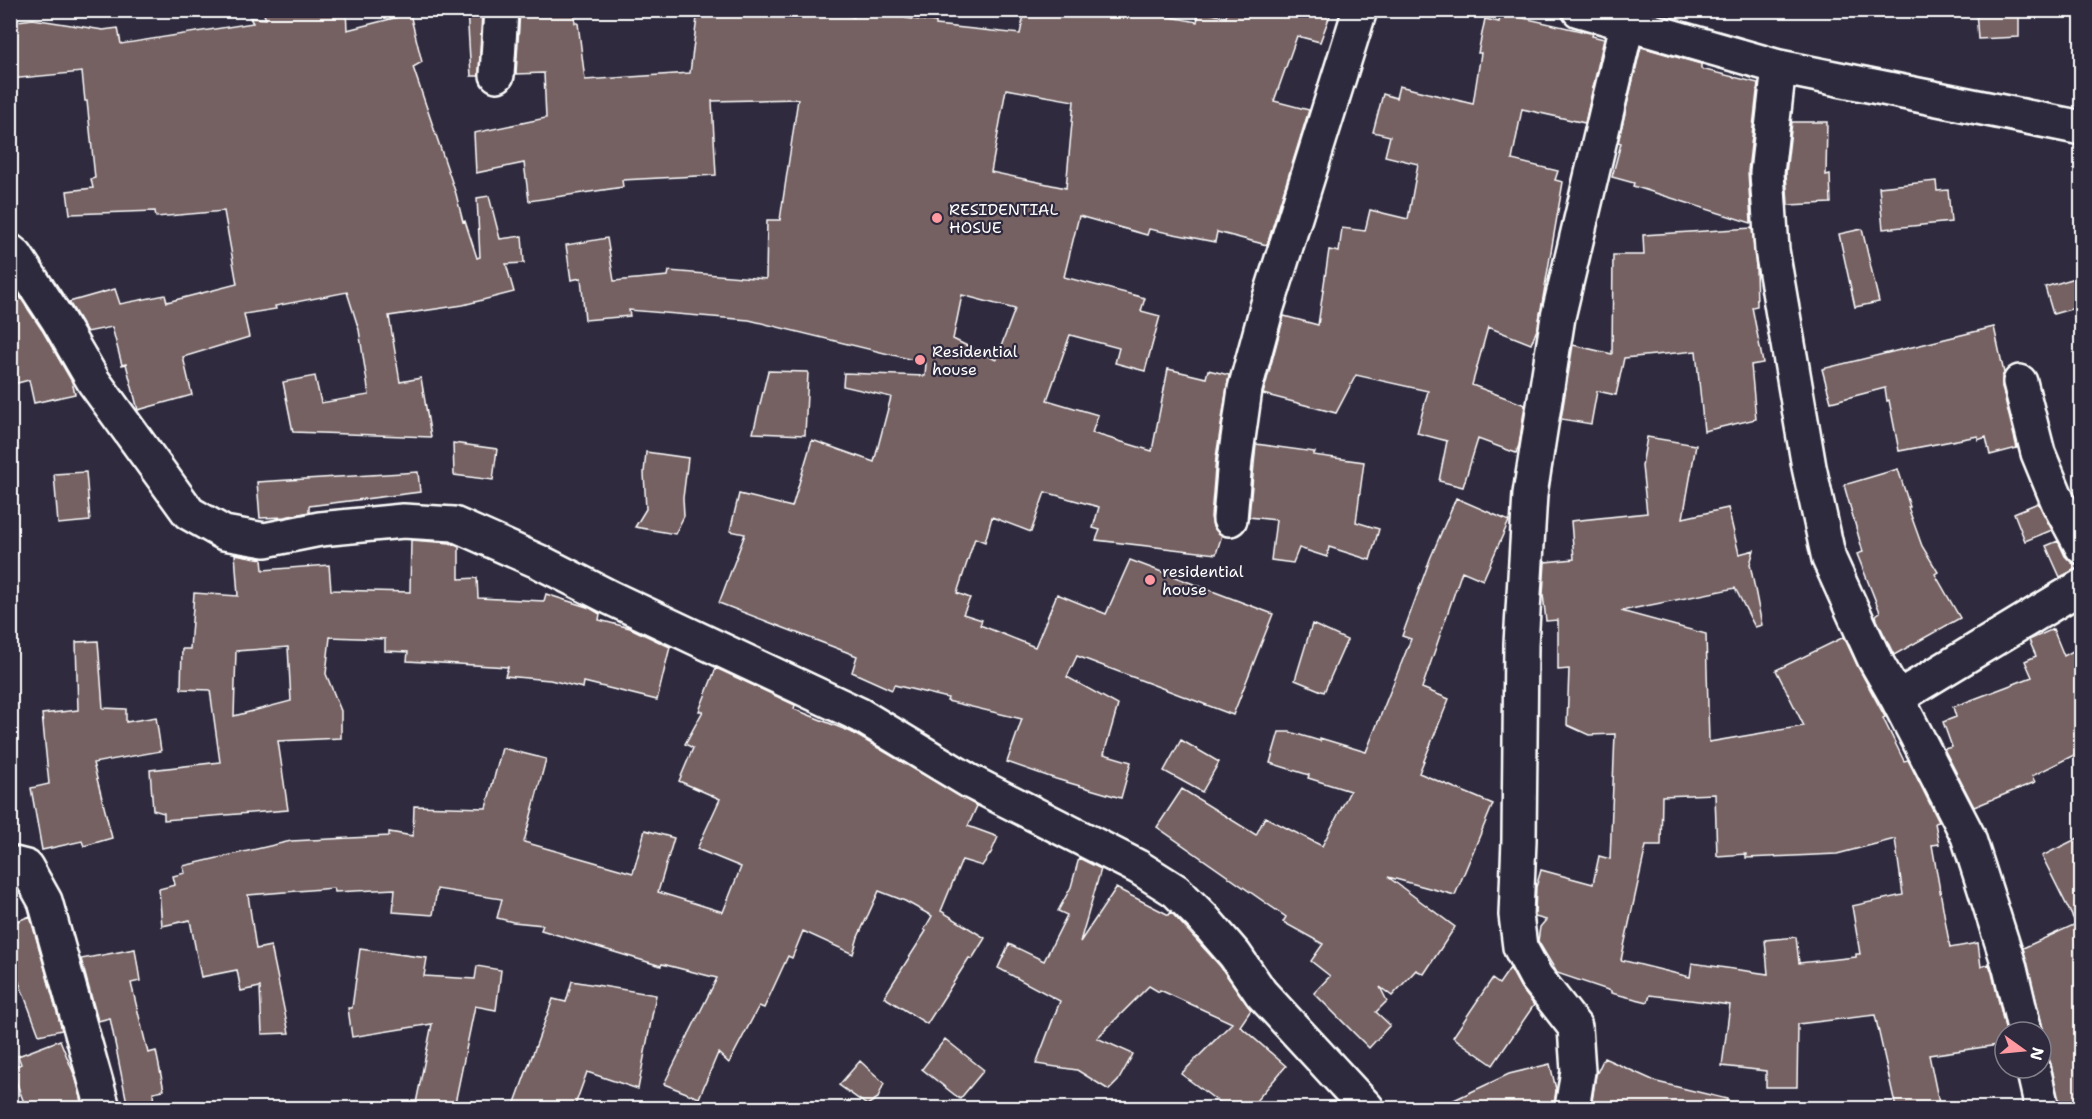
<svg xmlns="http://www.w3.org/2000/svg" width="2092" height="1119" viewBox="0 0 2092 1119" font-family="'Shantell Sans',sans-serif">
<rect width="100%" height="100%" fill="#2f2a3d"/>
<filter id="ink" filterUnits="userSpaceOnUse"><feTurbulence type="fractalNoise" baseFrequency=".0167" numOctaves="2"/><feDisplacementMap in="SourceGraphic" scale="12" xChannelSelector="R" yChannelSelector="G"/><feConvolveMatrix kernelMatrix="1 2 1 2 8 2 1 2 1" color-interpolation-filters="sRGB"/></filter>
<g filter="url(#ink)">
<path fill="#756062" stroke="#fff" stroke-width="1.5" fill-rule="evenodd" d="M262,10H346L347,30L410,14L422,62L413,67L456,194L463,222L465,221L477,258L480,257L477,198L489,196L500,239L522,236L524,263L506,264L514,292L463,305L389,316L400,382L421,378L431,437L293,432L283,382L315,376L321,403L369,395L359,330L347,292L275,306L276,309L244,314L249,337L183,357L192,395L138,410L126,364L122,365L112,327L87,332L69,302L115,289L120,304L165,295L167,302L237,284L224,211L156,217L155,211L70,214L67,191L93,188L91,179L95,178L87,101H85L82,72L10,79V22L33,19L103,30L118,28L121,44L253,23L250,18L266,19Z
M467,10H482L479,76H471Z
M520,10H574L575,23H578L585,80L690,73L698,10H825L854,17L855,10H908L906,18L936,22V25L1020,34L1025,10H1143V12L1197,22L1199,11L1226,17L1228,10H1332L1320,42L1297,36L1274,101L1309,110L1267,245L1217,232L1215,242L1149,229L1147,235L1079,216L1064,277L1145,298L1141,311L1160,316L1145,371L1115,363L1119,348L1070,335L1047,400L1098,415L1092,433L1152,451L1168,369L1206,378L1208,370L1229,375L1216,457L1211,517L1213,527L1222,535L1216,554L1096,540L1100,530L1093,528L1099,507L1045,492L1031,532L992,517L985,542L975,538L957,593L970,598L963,614L982,620L980,625L1035,647L1057,594L1106,614L1130,560L1273,614L1233,715L1077,656L1067,677L1118,705L1104,754L1131,762L1121,798L1056,779L1007,762L1022,719L947,701L948,698L894,685L892,690L852,672L857,656L719,603L745,534L730,531L739,494L792,507L812,440L874,462L891,397L843,386L844,373L925,376L926,363L749,320L629,310L630,316L585,320L581,278L571,280L566,245L607,238L614,281L668,276L669,271L766,279L767,220H780L798,99L712,101L716,175L622,180L623,187L529,201L524,163L476,173L474,133L546,118L544,73L516,74ZM1006,89L1074,101L1066,188L991,172ZM962,295L1015,309L996,360L953,339Z
M1976,10H2019V37L1978,39Z
M1501,13L1590,33H1593L1592,36L1604,39L1585,123L1522,109L1512,160L1558,171L1555,180L1563,182L1538,327L1531,344L1488,327L1472,385L1525,405L1519,445L1516,453L1478,439L1463,487L1439,481L1447,441L1417,433L1428,391L1356,375L1336,413L1263,394L1284,316L1318,325L1329,250L1339,252L1342,228L1365,231L1370,210L1408,219L1418,164L1385,156L1390,136L1373,132L1383,94L1396,98L1399,86L1473,104L1481,53H1478L1485,19L1499,22Z
M1641,47L1701,64V69L1758,83L1748,171L1751,223L1633,186L1634,183L1612,177L1621,143L1618,142Z
M1792,122H1827L1826,175L1830,174L1831,203L1788,205L1786,173Z
M1936,181L1937,191L1948,190L1951,222L1883,229L1879,187Z
M1752,228L1756,267L1757,306L1752,307L1763,363L1751,365L1756,419L1704,431L1696,351L1624,358L1616,395L1597,391L1591,424L1561,419L1573,345L1612,354L1613,255H1644L1643,235Z
M1862,229L1879,302L1855,307L1839,234Z
M2082,276V306L2053,314L2045,287Z
M10,282L42,330L72,382L75,394L34,403L29,380L10,385Z
M1994,327L2004,373L2002,377V387L2017,448L1990,455L1986,437L1978,440V436L1899,451L1889,400L1887,401L1885,388L1831,402L1822,369Z
M768,371L808,372L805,435L753,433Z
M1647,437L1696,445L1683,518L1728,508L1739,554L1754,550L1750,564L1762,625L1755,627L1735,588L1621,611L1706,634L1709,742L1804,726L1776,670L1844,637L1858,667L1885,717L1883,718L1904,761L1908,760L1939,822L1935,823L1939,844L1932,845L1950,948L1978,943L1981,967L1989,964L1992,973L2006,1032L2005,1044L1929,1055L1940,1108H1896L1875,1015L1798,1024L1797,1087H1766V1071L1722,1066L1730,1005L1650,995L1648,1002L1611,993V991L1557,973L1538,941L1540,927L1546,920L1535,917V914L1536,887L1541,870L1593,884L1599,856L1610,859L1615,734L1589,735L1567,725L1569,669L1558,670V620L1546,621L1543,594L1545,562L1574,559L1571,521L1647,513L1642,466ZM1715,794L1717,856L1746,854V858L1837,854L1895,839L1903,895L1852,906L1860,954H1856V957L1799,963L1796,937L1765,940L1768,974L1692,963L1690,977L1621,960L1646,846H1661L1662,796Z
M453,443L497,449L493,480L454,475Z
M1256,444L1315,452L1313,455L1364,462L1356,522L1379,529L1370,560L1329,547L1327,557L1299,548L1293,563L1271,560L1276,520L1249,517Z
M646,452L688,458L683,498L684,516L675,534L635,527L646,509L644,473Z
M1898,469L1910,507H1908L1922,546L1938,572L1935,574L1960,618L1894,655L1877,620L1876,615L1880,612L1857,554L1863,552L1844,485Z
M86,472L90,521L58,524L54,474Z
M418,472L420,492L309,506V512L285,517L260,518L257,482Z
M1456,498L1509,521L1483,580L1462,571L1422,688L1449,699L1419,773L1493,804L1455,895L1388,877L1455,927L1424,974L1416,970L1392,996L1380,987L1387,1001L1376,1012L1390,1025L1369,1048L1314,993L1330,976L1311,961L1323,944L1283,922L1286,917L1157,827L1182,789L1256,835L1265,817L1322,846L1350,791L1308,778L1309,775L1270,763L1279,732H1290L1320,741V738L1366,752L1411,639L1402,636L1430,559Z
M2038,503L2052,530L2025,541L2014,513Z
M411,540L450,543L459,547V579L477,578L478,598L544,601L546,594L590,608L600,614L599,620L630,628L670,647L657,700L584,682L583,688L550,680L505,676L508,667L407,661L408,652L385,651V639L330,637L326,674L341,711V738L278,741L288,810L164,820V813L153,810L150,770L220,762L210,690L181,689L182,649H190L194,593L238,596L235,554L262,559L263,570L329,565L331,590L410,592ZM288,647L291,701L234,716L236,651Z
M2058,541L2065,556L2072,563L2082,566L2060,577L2046,546Z
M1312,624L1347,640L1324,692L1295,680Z
M2053,629L2064,656L2082,646V751L2032,776L2035,782L1974,807L1944,749L1952,747L1943,722L1956,717L1953,707L2032,677L2025,661L2036,656L2029,640Z
M98,641L103,708L126,709V722L156,717L161,751L93,763L112,838L84,846L82,841L42,850L31,788L49,784L42,714L78,710L76,642Z
M716,668L795,705L794,709L851,732L977,806L968,826L998,837L991,853L982,866L962,860L941,911L985,938L972,959L969,958L927,1024L884,997L926,931L924,930L932,916L905,901L879,891L858,937L853,954L803,931L792,958L788,956L764,1008L759,1006L729,1063L718,1053L699,1098L664,1084L717,978L662,964L661,966L541,930L543,925L513,922L497,918L502,899L437,889L433,915L393,912L395,889L335,892L334,888L248,895L256,949L271,946L289,1033L262,1034L260,987L241,991L237,970L201,977L190,920L162,926L159,889L175,885L173,876L185,873L183,866L291,841L389,836V832L413,836L414,806L486,808L502,748L546,759L524,842L633,873L645,830L674,838L658,892L723,912L741,867L697,849L720,799L679,781L693,748L685,744L703,711H699Z
M1181,740L1219,762L1202,792L1164,771Z
M2082,836V1008L2077,1011L2082,1027V1102L2068,1108H2060L2051,1064L2047,1056L2041,1052L2043,1028L2023,948L2076,924L2042,856Z
M1079,858L1101,869L1080,942L1116,888L1169,915L1171,912L1220,966L1251,1010L1240,1026L1286,1066L1250,1108H1227L1181,1074L1232,1023L1160,990L1159,992L1149,986L1097,1038L1133,1054L1118,1081L1109,1090L1077,1070L1036,1064L1060,1001L998,968L1009,944L1044,961L1067,915L1058,911L1071,887Z
M30,916L62,1030L39,1035L10,958V924Z
M135,949L140,981L131,983L148,1053L156,1051L164,1090L153,1092L154,1108H128L110,1018L98,1021L81,959Z
M360,949L427,958L424,976L475,979L477,966L501,970L496,1010L475,1006L454,1108H415L432,1024L352,1037L348,1008H352Z
M1510,968L1521,988L1534,1005L1493,1065L1453,1037L1492,979L1499,984Z
M572,981L656,995L638,1089L587,1072L574,1108H513L553,999L566,1002Z
M945,1039L984,1070L960,1099L922,1069Z
M60,1040L76,1079L84,1108H26L11,1068L21,1064L18,1056Z
M1604,1058L1657,1082L1727,1099L1726,1108H1591L1596,1075Z
M860,1061L884,1083L878,1098L867,1105L839,1085Z
M1550,1064L1556,1089L1554,1108H1437L1509,1074Z"/>
<g fill="none" stroke-linecap="round" stroke-linejoin="round">
<defs>
<path id="minor" d="M1579,10L1779,67L2082,128
M1779,67L1767,173L1772,250L1809,467L1829,559L1874,658L1897,698L1968,836L2010,968L2025,1032
M497,75L501,10
M10,251L16,256L58,320L94,382L189,513L224,533L265,540L320,529L403,521L454,524L542,563L611,598L860,715L969,781L1138,867L1176,891L1203,918L1235,955L1261,993L1367,1108
M2020,382L2038,453L2059,504L2082,547
M1230,519L1235,460L1245,389L1267,307L1360,10
M1897,698L2082,586
M10,863L26,867L45,901L103,1108
M2033,1068L2042,1108
M1572,1108L1578,1071L1575,1027L1536,977L1520,947L1516,915L1519,840L1521,644L1530,494L1558,317L1627,25"/>
</defs>
<use href="#minor" stroke="#fff" stroke-width="38"/>
<use href="#minor" stroke="#2f2a3d" stroke-width="33"/>
</g>
</g>
<g fill="#ff9aa2" stroke="#2f2a3d" stroke-width="2">
<circle cx="937" cy="218" r="6"/>
<circle cx="920" cy="360" r="6"/>
<circle cx="1150" cy="580" r="6"/>
</g>
<g text-anchor="middle" stroke-width="4.5" stroke-linejoin="round" paint-order="stroke">
<g font-size="16" fill="#fff" stroke="#2f2a3d" text-anchor="start">
<text x="949" y="215">RESIDENTIAL<tspan x="949" dy="18">HOSUE</tspan></text>
<text x="932" y="357">Residential<tspan x="932" dy="18">house</tspan></text>
<text x="1162" y="577">residential<tspan x="1162" dy="18">house</tspan></text>
</g>
</g>
<rect width="2092" height="1119" fill="none" stroke="#2f2a3d" stroke-width="36"/>
<rect x="18" y="18" width="2056" height="1083" fill="none" stroke="#fff" stroke-width="2" filter="url(#ink)"/>
<g transform="translate(2023 1050) rotate(105)"><circle r="28" fill="#2f2a3d" stroke="#827f8b" stroke-width="1.5"/>
<path d="M0-4.5L10 22L0 15L-10 22Z" fill="#ff9aa2"/>
<text y="-9" font-size="16" font-weight="bold" text-anchor="middle" fill="#ffffff">N</text>
</g>
</svg>
